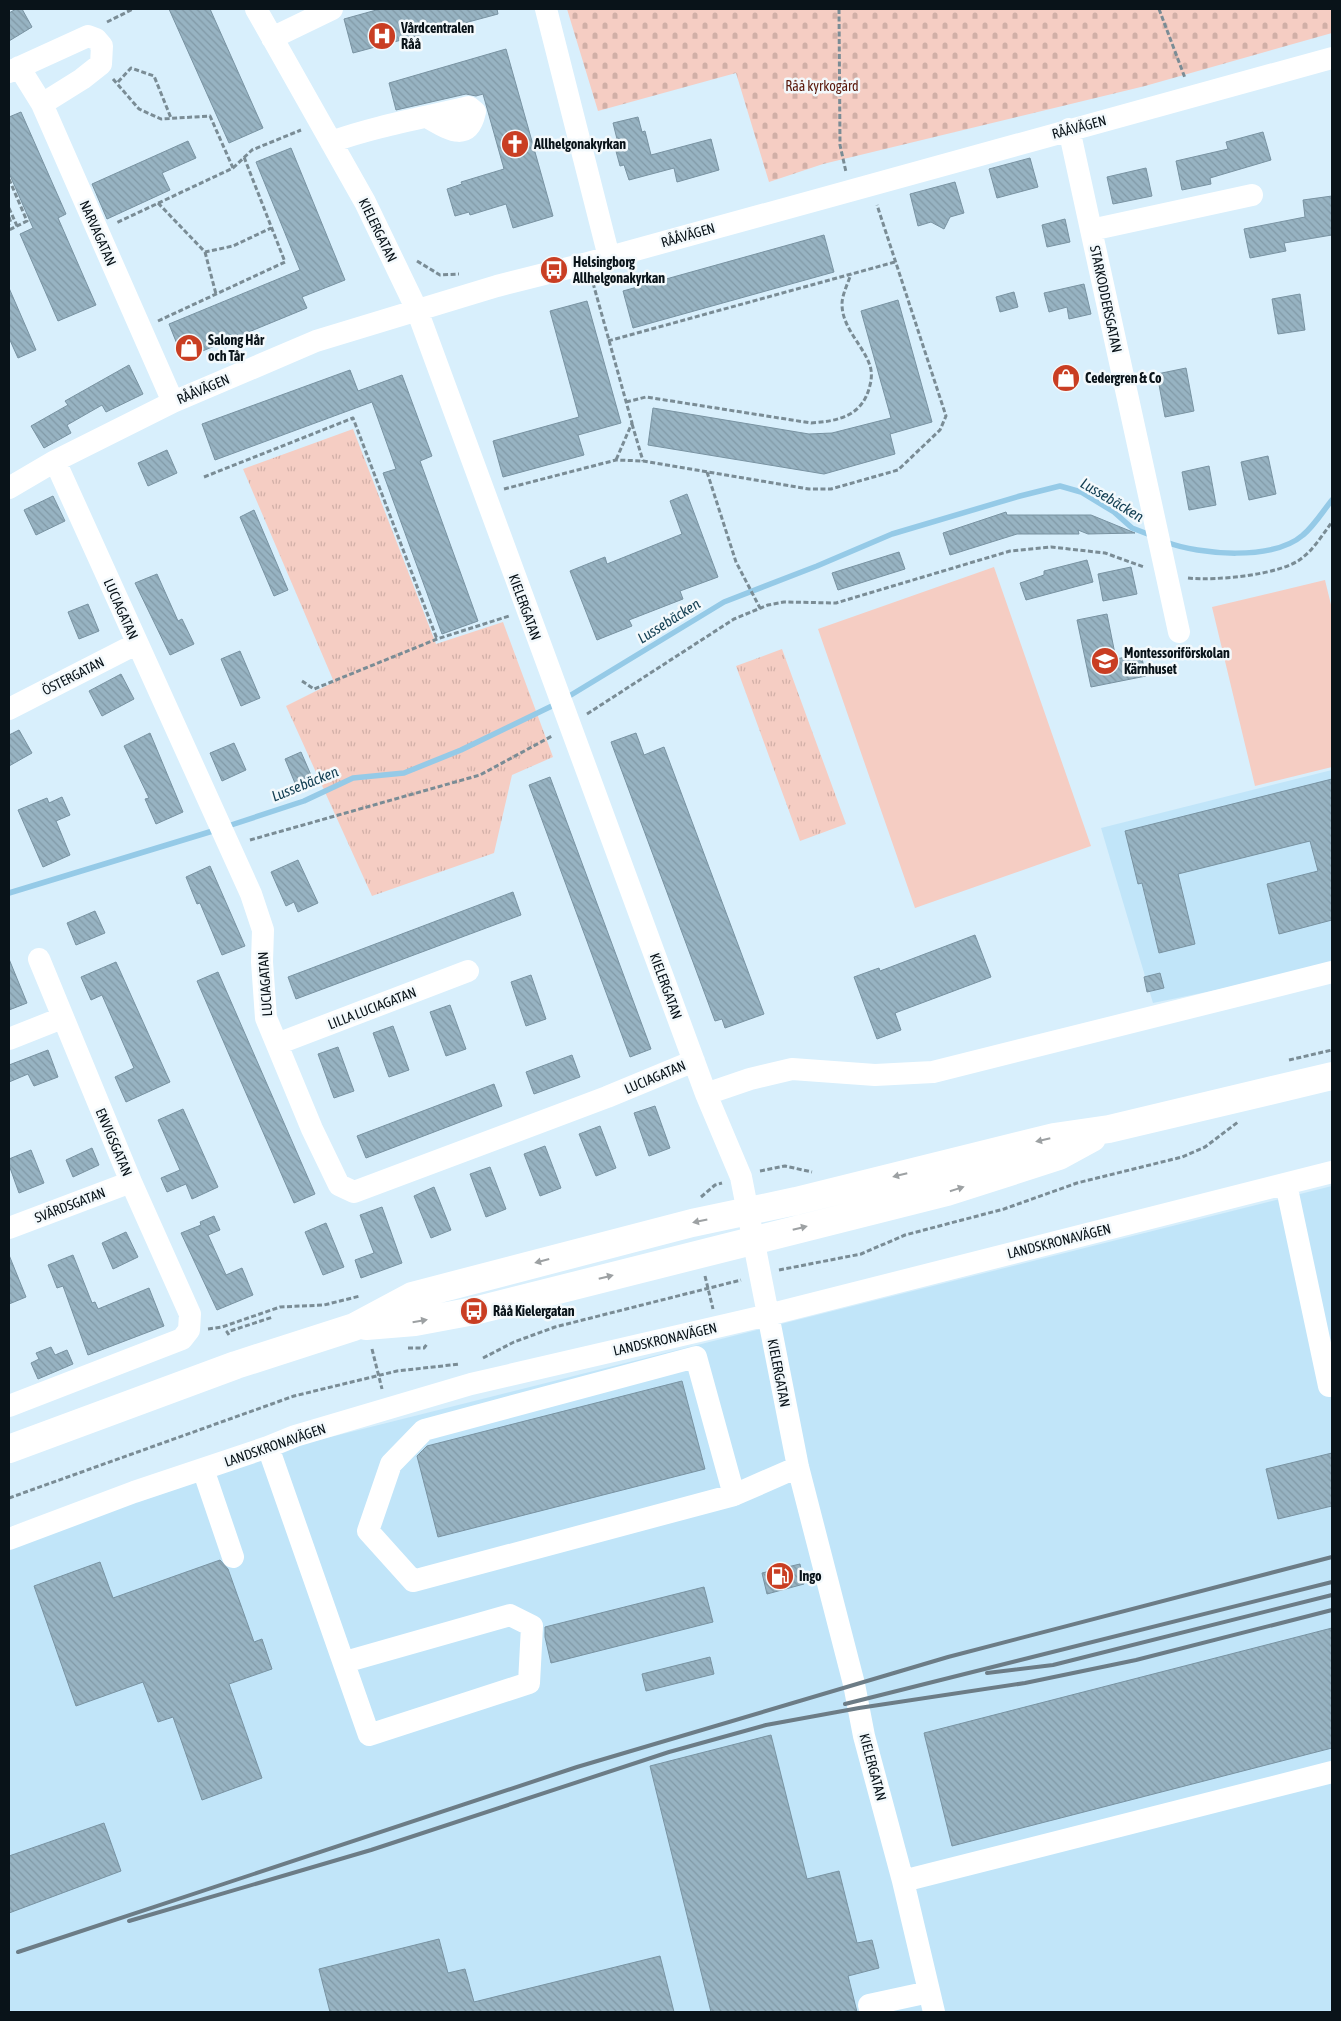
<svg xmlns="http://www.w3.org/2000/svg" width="1341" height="2021" viewBox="0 0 1341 2021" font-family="'Asap Condensed',sans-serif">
<defs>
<pattern id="grass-tufts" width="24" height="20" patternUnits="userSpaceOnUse" patternTransform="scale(1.25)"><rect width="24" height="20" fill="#f5cdc3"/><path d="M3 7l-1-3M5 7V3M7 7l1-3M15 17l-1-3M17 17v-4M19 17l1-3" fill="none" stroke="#d1afa7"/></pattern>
<pattern id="cemetery-stones" width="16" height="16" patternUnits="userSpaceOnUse" patternTransform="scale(1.25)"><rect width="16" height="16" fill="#f5cdc3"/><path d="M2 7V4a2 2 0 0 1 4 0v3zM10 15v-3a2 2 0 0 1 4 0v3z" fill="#d1afa7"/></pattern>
<pattern id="building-back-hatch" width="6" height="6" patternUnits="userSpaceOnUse" patternTransform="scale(1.25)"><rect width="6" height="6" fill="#97b3c2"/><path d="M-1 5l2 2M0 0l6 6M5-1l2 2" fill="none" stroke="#8199a6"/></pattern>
</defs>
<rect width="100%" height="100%" fill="#d8effc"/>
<path fill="#c1e5f9" d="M1332,770V966L1153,1003L1101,828Z
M1332,1186V2012H9V1527L123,1489Z"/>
<path fill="url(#grass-tufts)" d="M353,429L436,644L503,622L553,757L512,775L494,853L372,896L286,706L334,682L243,469Z
M782,649L846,824L800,841L736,666Z"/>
<path fill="url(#cemetery-stones)" d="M567,9H1332V33L1145,86L823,164L769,182L736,73L598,111Z"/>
<path fill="#f5cdc3" d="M994,567L1091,846L915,908L818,629Z
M1325,580L1332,609V767L1255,786L1212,607Z"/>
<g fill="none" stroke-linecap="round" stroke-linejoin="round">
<path stroke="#95cae7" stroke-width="5.5" d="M1166,542C1200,555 1273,561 1303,535C1314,526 1323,511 1332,500
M566,698L724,602L817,566L892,534L1020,496L1060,486L1081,492L1114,512L1132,528L1153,536
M225,827L304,801L353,778L404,773L461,750L556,704
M9,893L216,830"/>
</g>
<path fill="url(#building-back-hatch)" stroke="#7993a2" d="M16,9H22L32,27L9,41V13Z
M169,9H210L263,128L229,143Z
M380,9H497L498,14L353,53L344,19Z
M506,49L553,216L513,228L506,204L470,215L469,212L455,216L447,189L462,184L461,182L504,169L483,94L476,96L466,94L396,110L389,83Z
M21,112L66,214L58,218L96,305L58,321L20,234L33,228L9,173V117Z
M638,117L642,132L645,131L651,155L711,139L719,170L677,182L674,168L629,180L624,165L620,166L613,140L617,139L613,123Z
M1263,132L1271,160L1210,178L1211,184L1182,190L1176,161L1228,149L1226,142Z
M188,141L196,158L162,173L170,190L107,219L92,184Z
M291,148L345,280L302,297L307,308L183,359L169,324L300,270L256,162Z
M1030,158L1038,187L997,198L989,169Z
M1146,168L1152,196L1113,204L1107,177Z
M955,182L964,213L950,217L944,229L931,222L918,226L910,194Z
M1332,196V235L1284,243L1286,251L1250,258L1244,229L1305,217L1303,200Z
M1065,219L1070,242L1047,247L1042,225Z
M824,235L834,272L633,328L623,291Z
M1084,284L1091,314L1069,319L1067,307L1049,312L1044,293Z
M9,288L36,350L18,358L9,338Z
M1014,292L1018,307L1000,312L996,297Z
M1300,294L1305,330L1278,334L1272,299Z
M898,300L932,422L890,434L895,454L824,474L648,445L653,408L809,434L832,433L891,418L861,311Z
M587,301L621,423L578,435L584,455L503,477L493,441L579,417L550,311Z
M129,365L143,394L106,412L102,405L67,425L71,433L44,448L31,426L68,405L65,401Z
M1186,368L1194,411L1165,417L1157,374Z
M350,370L358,391L402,375L432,456L420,461L478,621L442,634L383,473L396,469L372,402L215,460L202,424Z
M167,450L177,473L148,486L138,463Z
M1268,456L1276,494L1249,500L1241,462Z
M1209,466L1216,505L1189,510L1182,472Z
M687,494L718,577L680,591L683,599L629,620L632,626L597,640L570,571L605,557L607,564L682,534L670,501Z
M53,496L65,521L36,535L24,510Z
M254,510L288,590L274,596L240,517Z
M1006,512L1007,515H1091L1135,533L1088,534L1078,530L1079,534H1017L950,555L943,533Z
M899,552L905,569L838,590L832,573Z
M1087,560L1093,582L1026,600L1020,583L1044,575V571Z
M1131,567L1137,594L1103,601L1098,574Z
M157,574L178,621L182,619L194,644L170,655L135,583Z
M88,604L99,631L79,639L68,612Z
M1107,614L1116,659L1141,654L1146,676L1091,687L1077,620Z
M240,651L260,698L241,706L221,659Z
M121,674L134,699L102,716L89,691Z
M19,730L32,753L9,766V735Z
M150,733L183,812L156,824L145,799L149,798L124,746Z
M636,733L644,755L664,747L764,1014L725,1028L722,1019L715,1021L611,742Z
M234,743L246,770L222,781L210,753Z
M301,752L314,782L297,788L285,759Z
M550,777L651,1049L630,1057L529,785Z
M1332,779V920L1279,934L1267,884L1318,871L1310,841L1178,874L1195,944L1159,953L1142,883L1138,884L1125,831Z
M62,797L70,815L56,821L70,855L43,867L18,810L47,798L49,803Z
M298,860L318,903L298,912L294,902L286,906L271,872Z
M210,866L245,946L222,955L200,903L197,904L186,877Z
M513,892L521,915L296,999L288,977Z
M95,911L105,933L76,945L67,923Z
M975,935L991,977L895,1013L901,1030L877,1039L854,977L879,968L880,971Z
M9,959L27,1003L9,1010Z
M116,962L170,1082L126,1102L115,1077L134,1068L102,995L91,1000L81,977Z
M218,972L315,1194L294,1203L197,981Z
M1160,973L1164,988L1147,992L1144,977Z
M531,975L546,1019L526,1026L511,982Z
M450,1005L466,1049L446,1056L430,1012Z
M393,1026L409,1070L389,1077L373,1033Z
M338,1047L354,1091L334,1098L318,1054Z
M48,1050L58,1077L34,1086L28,1074L9,1082V1065Z
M572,1055L580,1077L534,1094L526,1072Z
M494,1084L502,1106L366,1158L357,1136Z
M655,1106L670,1148L649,1156L634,1113Z
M183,1109L218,1187L192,1199L186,1184L167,1192L161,1178L180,1170L158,1120Z
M600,1126L616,1168L596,1176L579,1134Z
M545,1146L561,1188L540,1196L524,1154Z
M92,1148L99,1165L73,1177L66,1160Z
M31,1150L44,1183L19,1193L9,1165V1159Z
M490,1167L506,1209L486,1217L470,1174Z
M434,1187L451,1230L431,1238L414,1196Z
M382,1207L402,1263L361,1278L355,1260L374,1253L360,1215Z
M214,1216L220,1230L208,1235L226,1275L242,1268L253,1295L217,1310L181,1233L201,1225L200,1222Z
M326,1223L344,1267L323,1275L305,1232Z
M126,1232L138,1257L113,1269L102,1243Z
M9,1255L26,1297L9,1304Z
M73,1255L92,1303L95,1302L98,1309L149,1288L164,1326L88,1355L63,1286L57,1288L48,1265Z
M51,1347L55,1355L67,1350L73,1364L38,1379L31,1363L39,1359L36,1353Z
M682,1381L705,1469L438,1537L417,1456L427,1446Z
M1332,1453V1506L1278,1519L1266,1469Z
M220,1560L228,1569L254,1642L262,1639L272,1669L229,1684L262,1778L202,1800L173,1717L158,1722L143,1682L76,1706L34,1586L100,1562L113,1598Z
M800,1564L804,1584L767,1594L762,1573Z
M704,1587L713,1622L551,1663L545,1637V1627Z
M1332,1628V1748L952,1846L924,1733Z
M710,1657L714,1674L646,1691L642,1674Z
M771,1735L807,1879L839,1871L857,1943L872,1940L879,1968L848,1976L857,2012H711L650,1766Z
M104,1823L121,1871L9,1913V1856Z
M439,1939L448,1973L465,1969L474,2002L660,1956L674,2012H330L319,1969Z"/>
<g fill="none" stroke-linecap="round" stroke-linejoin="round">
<path stroke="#7a8c95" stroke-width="3" stroke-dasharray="5 2.5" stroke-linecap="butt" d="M839,9L840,145L846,172
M1159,9L1185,78
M107,22L133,9
M113,79L139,109L161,119L210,116L233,168L116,223
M118,82L131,68L154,76L171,118
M233,168L252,150L301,130
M9,179L27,221L9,230
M158,203L205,252L233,246L271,228
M9,208L17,226
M9,217L11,223L9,224
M205,252L216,294
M417,261L440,275L459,274
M593,283L632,423L616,460
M158,321L285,262L244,157
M608,341L895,262
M626,402L646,397L811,423C839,421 863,416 870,385C872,378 872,370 869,363C861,343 842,327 842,304C842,295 848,283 851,274
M632,424L643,461
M707,472L736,562L760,608
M204,477L353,418L437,639
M504,489L616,460L643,461L809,489H831L898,470L940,430L946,416L877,205
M1188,578C1215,581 1282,575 1302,558C1314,549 1323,534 1332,522
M302,681L314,689L437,639L509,616
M587,714L734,619L768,605L784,602L836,603L1010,551L1051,547L1105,553L1144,567
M250,840L480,775L552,736
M1289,1060L1332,1050
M760,1171L785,1166L812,1172
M701,1197L715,1185L722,1183
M779,1270L861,1254L905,1235L1004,1209L1077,1183L1182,1157L1205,1147L1238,1122
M705,1276L713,1309
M208,1329L222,1327L280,1307L324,1305L360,1296
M229,1335L227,1332L273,1317
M408,1348H424L427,1344
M372,1349L382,1389
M483,1358L514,1342L555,1327L741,1280
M9,1498L294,1396L397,1371L460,1364"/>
<path stroke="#fff" stroke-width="22" d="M256,9L365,202L417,310L706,1094L741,1177L798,1467L854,1684L864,1736L903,1881L934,2012
M546,9L609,257
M272,38L332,9
M19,67L42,104L173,402
M9,72L88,36L96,39L102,46L101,64L82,79L42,104
M1069,129L1179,632
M331,142C375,126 423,118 469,107L475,112C468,144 447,128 427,117
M1091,230L1252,195
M55,461L251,894L263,930L262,962L266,1018L312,1129L339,1185L354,1192L607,1097L694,1061
M9,488L55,461L173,402L316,341L497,286L588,263L1332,58
M9,709L136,644
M9,1039L62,1018
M277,1044L468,971
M706,1094L750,1079L792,1069L875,1075L933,1072L1332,972
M1286,1184L1329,1386
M9,1228L131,1182
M9,1406L182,1339L189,1330L190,1314L131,1182L39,959
M268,1447L369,1735L529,1683L532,1626L510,1615L345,1662
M203,1469L233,1557
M734,1495L696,1357L424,1430L391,1464L368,1531L413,1581L734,1495L798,1467
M9,1539L134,1492L268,1447L295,1436L471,1384L768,1315L1332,1172
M903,1881L1332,1772
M871,2012L869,2005L929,1992"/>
<path stroke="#fff" stroke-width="28" d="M366,1326L415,1322L474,1311L947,1192L1059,1156L1092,1138
M9,1449L236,1365L354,1327L412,1296L692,1223L796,1201L1054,1137L1109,1129L1332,1076"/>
<path stroke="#6c7c86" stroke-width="4" d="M987,1673L1053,1665L1332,1595
M845,1704L1332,1582
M129,1921L371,1850L669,1752L766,1725L859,1708L1025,1683L1136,1660L1332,1610
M18,1952L577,1767L948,1657L1332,1557"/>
</g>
<defs><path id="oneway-solid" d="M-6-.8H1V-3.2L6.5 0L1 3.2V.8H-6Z" transform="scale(1.25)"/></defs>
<g fill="#9da1a3">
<use href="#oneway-solid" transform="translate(1043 1140) rotate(167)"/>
<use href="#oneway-solid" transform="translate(900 1175) rotate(166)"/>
<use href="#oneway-solid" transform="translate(957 1189) rotate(-18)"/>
<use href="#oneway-solid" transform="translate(700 1221) rotate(168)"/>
<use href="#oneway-solid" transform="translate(800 1228) rotate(-14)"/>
<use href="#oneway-solid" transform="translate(542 1261) rotate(165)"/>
<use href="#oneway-solid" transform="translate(606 1277) rotate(-14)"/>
<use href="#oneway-solid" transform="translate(420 1321) rotate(-10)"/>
</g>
<defs>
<symbol id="hospital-disc" viewBox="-11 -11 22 22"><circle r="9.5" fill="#c93e23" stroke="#f3f9fc"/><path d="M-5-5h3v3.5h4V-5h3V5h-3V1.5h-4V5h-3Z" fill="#fff"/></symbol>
<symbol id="church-disc" viewBox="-11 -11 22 22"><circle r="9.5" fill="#c93e23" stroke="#f3f9fc"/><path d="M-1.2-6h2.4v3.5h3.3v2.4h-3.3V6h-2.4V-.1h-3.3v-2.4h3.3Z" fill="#fff"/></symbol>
<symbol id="bus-disc" viewBox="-11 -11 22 22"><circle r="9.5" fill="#c93e23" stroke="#f3f9fc"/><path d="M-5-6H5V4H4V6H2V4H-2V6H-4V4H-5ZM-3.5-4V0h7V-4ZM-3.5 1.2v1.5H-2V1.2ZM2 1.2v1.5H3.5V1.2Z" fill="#fff"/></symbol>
<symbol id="shop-disc" viewBox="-11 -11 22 22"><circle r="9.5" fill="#c93e23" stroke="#f3f9fc"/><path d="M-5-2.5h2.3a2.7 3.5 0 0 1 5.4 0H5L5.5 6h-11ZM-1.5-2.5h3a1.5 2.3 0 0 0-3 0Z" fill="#fff"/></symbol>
<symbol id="school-disc" viewBox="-11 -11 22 22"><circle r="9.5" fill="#c93e23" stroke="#f3f9fc"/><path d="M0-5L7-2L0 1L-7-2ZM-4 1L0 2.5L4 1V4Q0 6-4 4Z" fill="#fff"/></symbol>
<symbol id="fuel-disc" viewBox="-11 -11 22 22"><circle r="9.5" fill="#c93e23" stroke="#f3f9fc"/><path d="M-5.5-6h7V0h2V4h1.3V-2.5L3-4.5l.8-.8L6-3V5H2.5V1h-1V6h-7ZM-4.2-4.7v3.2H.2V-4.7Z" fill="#fff"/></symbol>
</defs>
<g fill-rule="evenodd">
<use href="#hospital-disc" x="366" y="20" width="32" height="32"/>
<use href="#church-disc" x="499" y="128" width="32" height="32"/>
<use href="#bus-disc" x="538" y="254" width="32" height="32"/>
<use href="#shop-disc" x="173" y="332" width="32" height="32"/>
<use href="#shop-disc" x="1050" y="362" width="32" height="32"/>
<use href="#school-disc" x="1089" y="645" width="32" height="32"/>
<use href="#bus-disc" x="458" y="1295" width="32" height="32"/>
<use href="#fuel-disc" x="764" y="1560" width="32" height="32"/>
</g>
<g text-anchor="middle" stroke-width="5" stroke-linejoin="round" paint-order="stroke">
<g font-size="14" font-weight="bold" fill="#091319" stroke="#f3f9fc" text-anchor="start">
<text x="401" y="33">Vårdcentralen<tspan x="401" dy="16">Råå</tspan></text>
<text x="534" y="149">Allhelgonakyrkan</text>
<text x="573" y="267">Helsingborg<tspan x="573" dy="16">Allhelgonakyrkan</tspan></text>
<text x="208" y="345">Salong Hår<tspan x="208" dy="16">och Tår</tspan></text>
<text x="1085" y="383">Cedergren &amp; Co</text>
<text x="1124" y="658">Montessoriförskolan<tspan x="1124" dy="16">Kärnhuset</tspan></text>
<text x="493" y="1316">Råå Kielergatan</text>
<text x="799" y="1581">Ingo</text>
</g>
<g font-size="14" fill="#5a190c" stroke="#f3f9fc">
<text x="822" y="91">Råå kyrkogård</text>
</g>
<g font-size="14" fill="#091319" stroke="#f3f9fc">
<text transform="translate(1079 127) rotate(-15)" y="5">RÅÅVÄGEN</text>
<text transform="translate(378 230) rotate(64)" y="5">KIELERGATAN</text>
<text transform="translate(98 233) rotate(66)" y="5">NARVAGATAN</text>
<text transform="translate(688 235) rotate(-16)" y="5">RÅÅVÄGEN</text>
<text transform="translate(1106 299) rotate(78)" y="5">STARKODDERSGATAN</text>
<text transform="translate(203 389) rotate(-23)" y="5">RÅÅVÄGEN</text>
<text transform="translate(525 607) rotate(70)" y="5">KIELERGATAN</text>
<text transform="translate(121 609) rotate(66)" y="5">LUCIAGATAN</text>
<text transform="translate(73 676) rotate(-27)" y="5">ÖSTERGATAN</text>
<text transform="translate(265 984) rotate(-94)" y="5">LUCIAGATAN</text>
<text transform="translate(666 986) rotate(70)" y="5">KIELERGATAN</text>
<text transform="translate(372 1008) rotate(-21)" y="5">LILLA LUCIAGATAN</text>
<text transform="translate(655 1077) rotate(-23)" y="5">LUCIAGATAN</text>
<text transform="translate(114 1142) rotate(67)" y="5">ENVIGSGATAN</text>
<text transform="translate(70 1205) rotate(-21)" y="5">SVÄRDSGATAN</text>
<text transform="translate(1059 1241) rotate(-14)" y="5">LANDSKRONAVÄGEN</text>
<text transform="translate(665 1339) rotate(-13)" y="5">LANDSKRONAVÄGEN</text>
<text transform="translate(779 1373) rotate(79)" y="5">KIELERGATAN</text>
<text transform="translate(275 1445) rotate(-19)" y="5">LANDSKRONAVÄGEN</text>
<text transform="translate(873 1767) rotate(75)" y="5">KIELERGATAN</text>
</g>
<g font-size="15" font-style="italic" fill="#123e52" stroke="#f3f9fc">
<text transform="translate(1112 500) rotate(31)" y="5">Lussebäcken</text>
<text transform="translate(669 621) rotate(-32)" y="5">Lussebäcken</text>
<text transform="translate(305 784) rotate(-22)" y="5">Lussebäcken</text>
</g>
</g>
<rect width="1341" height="2021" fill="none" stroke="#091319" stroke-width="20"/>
</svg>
